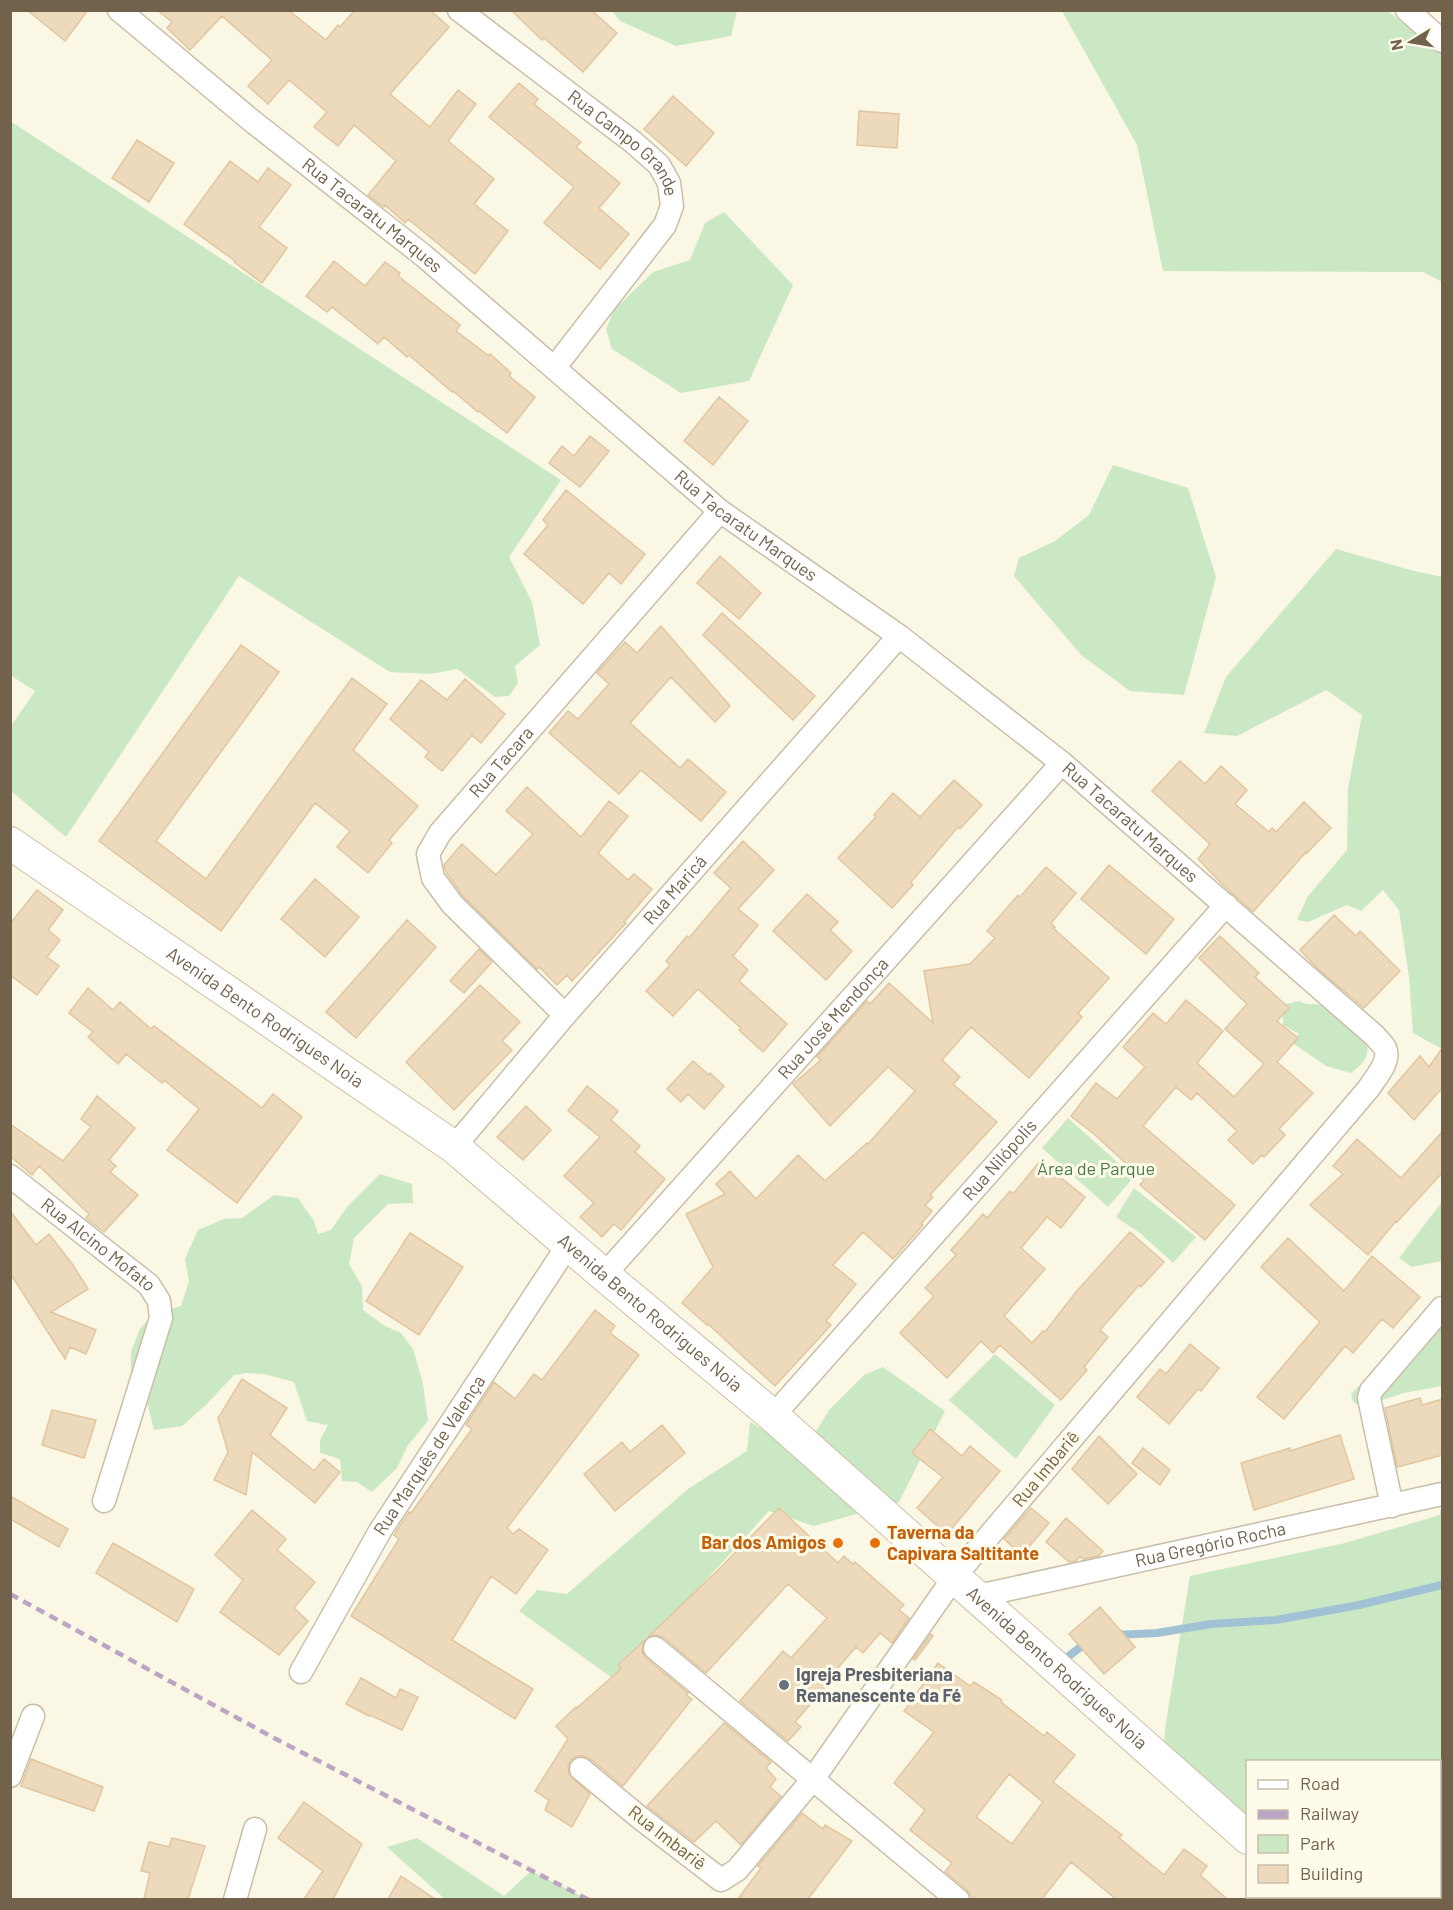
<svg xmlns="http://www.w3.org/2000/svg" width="1453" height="1910" viewBox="0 0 1453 1910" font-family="Barlow,sans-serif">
<rect width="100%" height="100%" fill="#fbf7e5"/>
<path fill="#cbe8c4" d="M612,11H737L731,36L676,46L620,21Z
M1062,11H1388L1442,54V282L1423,272L1163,271L1137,145Z
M10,121L561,480L509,557L532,602L540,645L515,666L518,683L509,696L495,697L457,669L430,674L390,672L239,576L66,837L11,791V726L35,691L10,675Z
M724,212L793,285L749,381L681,393L612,349L606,329L614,310L653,272L690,260L705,223Z
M1113,465L1188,488L1216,577L1184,695L1130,691L1081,655L1014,576L1019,558L1055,541L1089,515Z
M1336,549L1414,571L1442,577V1049L1413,1033L1409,977L1399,910L1383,890L1361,911L1347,905L1308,922L1297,920L1308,896L1347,850L1348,788L1362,715L1326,690L1237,736L1204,733L1226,677Z
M1299,1001C1311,1007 1312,1002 1321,1005C1339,1010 1354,1027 1368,1038C1368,1057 1367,1061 1351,1073L1326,1066L1291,1042L1299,1034L1283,1025L1282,1005Z
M1068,1118L1134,1177L1108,1207L1042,1148Z
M380,1174L412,1184L413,1203L388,1204L354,1238L349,1264L362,1286L363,1310L385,1326L401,1333L413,1349L423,1384L428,1421L408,1445L397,1468L372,1492L357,1482L342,1481L340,1459L320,1453V1440L328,1425L307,1421L294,1382L264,1374L247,1373L234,1375L206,1405L182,1426L154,1430L146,1398L131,1373V1352L140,1329L151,1316L181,1306L189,1281L185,1259L198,1230L224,1219L242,1218L274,1195L298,1198L314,1221L318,1234L331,1230L347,1207Z
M1134,1188L1196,1237L1173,1263L1141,1234L1116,1217Z
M1442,1202V1261L1412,1267L1399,1258Z
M1442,1301V1386L1404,1393L1361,1407L1353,1402L1351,1394Z
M995,1354L1055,1405L1016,1459L949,1400Z
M883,1367L945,1411L899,1502L814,1526L769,1511L615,1680L519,1611L537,1590L567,1594L688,1489L747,1451L750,1422L803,1453L829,1410L864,1375Z
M1442,1502V1763L1440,1767V1762H1248L1247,1831L1163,1753L1166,1722L1190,1576L1345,1543L1440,1515Z
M417,1838L504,1896L531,1871L587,1899H445L387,1847Z"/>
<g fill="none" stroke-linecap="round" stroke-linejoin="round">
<path stroke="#a1c2d5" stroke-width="8" d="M1116,1635L1157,1633L1211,1624L1276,1620L1359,1605L1442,1585
M1065,1659L1087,1642"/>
</g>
<path fill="#eddabc" stroke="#e1c69f" stroke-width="1.5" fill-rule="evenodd" d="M27,10H88L65,41Z
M157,10H288L326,40L338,25L340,27L355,10H430L449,27L390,94L430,127L458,90L476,104L448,141L494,179L474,204L508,231L475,274L408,219L405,223L385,205L384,207L368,195L396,161L354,125L338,146L314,127L327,112L289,80L268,104L248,86L272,60L222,16L190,50L167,28L172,22Z
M511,10H591L617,33L583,72L544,38L542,40Z
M519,83L538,99L534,104L581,142L576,147L620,183L599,208L629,234L600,269L544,223L574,187L489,117Z
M673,96L714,133L686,166L644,129Z
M859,111L899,114L897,148L857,145Z
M137,140L174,163L149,202L112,178Z
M230,161L258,182L268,168L291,185L259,227L287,248L262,283L234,262L235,261L184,224Z
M334,261L365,286L385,262L400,273L398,276L460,325L456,331L489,356L490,354L511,373L509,376L535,397L507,433L479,411L478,412L453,391L452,392L409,355L407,357L384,337L378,344L332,307L327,312L306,296Z
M719,397L748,421L713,465L684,441Z
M590,436L609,451L580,487L549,463L562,446L574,456Z
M566,490L645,554L621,584L609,573L583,604L524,554L548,525L543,520Z
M720,556L761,593L739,619L697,583Z
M722,613L815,696L793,720L703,635Z
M661,626L730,706L715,722L671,677L630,723L680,768L688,759L726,792L701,821L641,770L619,794L549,733L568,711L578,719L609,684L597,673L625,642L637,653Z
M241,645L279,672L156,841L206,879L352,678L387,704L353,750L418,806L389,840L392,843L368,873L337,847L350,831L315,803L221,931L99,841Z
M465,679L505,714L481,743L472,735L442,771L425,757L429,752L390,719L421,680L447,700Z
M1180,761L1205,784L1221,766L1247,790L1235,804L1269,832L1272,828L1276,832L1304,802L1331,828L1307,853L1306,852L1253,912L1223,885L1198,859L1210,844L1152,791Z
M954,780L982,805L960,829L958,827L911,882L913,885L892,908L838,858L876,817L874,815L893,793L920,817Z
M527,787L581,837L609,801L628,816L598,853L628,880L634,874L652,889L624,922L626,923L572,981L567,975L557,985L539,967L537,969L462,895L446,872L444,865L462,844L496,875L533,834L506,811Z
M743,841L774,870L738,909L758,925L733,956L748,970L739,981L787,1024L763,1052L739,1030L741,1028L698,989L673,1016L646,991L670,965L666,961L687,936L689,938L731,888L714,873Z
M1109,865L1174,919L1146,954L1081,899Z
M1046,867L1076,893L1051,923L1055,927L1053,928L1109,978L1078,1013L1082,1017L1029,1078L971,1027L942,1060L960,1077L953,1084L997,1122L930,1195L933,1197L925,1205L932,1211L921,1224L923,1225L893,1259L863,1232L833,1265L856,1284L826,1321L831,1325L775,1386L708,1324L707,1325L682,1303L713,1267L686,1214L725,1194L716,1184L730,1171L756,1199L798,1155L825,1181L867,1143L868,1144L915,1091L888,1067L830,1126L793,1084L821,1060L817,1057L867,1001L870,1004L889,983L933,1023L924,971L970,964L995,938L987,931L1018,895L1020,897Z
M315,879L359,917L325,957L281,919Z
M37,890L63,910L48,930L60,940L47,957L59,966L37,995L10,975V924Z
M807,894L838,922L830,930L852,951L826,980L773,931Z
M1334,915L1356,936L1360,931L1400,971L1364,1008L1318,969L1300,950Z
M407,920L436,947L356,1038L326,1012Z
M1220,936L1259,973L1255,977L1289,1008L1277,1021L1298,1038L1277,1062L1313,1093L1279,1129L1285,1135L1264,1157L1262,1155L1253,1164L1228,1140L1237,1131L1197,1093L1191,1100L1176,1087L1143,1126L1235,1205L1205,1240L1140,1185L1144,1180L1094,1134L1071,1116L1096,1083L1117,1099L1145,1067L1123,1047L1153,1013L1166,1024L1186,1000L1223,1031L1197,1063L1234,1097L1264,1064L1225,1029L1247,1004L1199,958Z
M479,949L492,962L464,993L450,981Z
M480,985L520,1022L502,1041L512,1050L454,1110L406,1062Z
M88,988L113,1010L120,1002L151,1029L154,1026L262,1108L273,1094L302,1117L237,1203L167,1150L199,1109L164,1080L162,1083L126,1054L118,1064L88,1037L93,1032L69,1013Z
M1443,1047V1087L1414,1120L1388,1093L1420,1056L1429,1067Z
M693,1061L709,1075L710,1073L724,1086L704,1109L688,1094L681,1102L667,1089Z
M587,1086L618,1111L611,1120L640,1146L635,1152L665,1179L621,1230L614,1224L602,1237L580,1217L594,1203L564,1176L600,1137L568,1111Z
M97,1096L135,1128L109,1160L116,1166L110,1172L138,1195L104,1232L86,1218L89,1214L39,1166L32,1175L10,1156V1124L63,1161L91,1127L81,1119Z
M526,1106L551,1130L523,1160L497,1137Z
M1443,1131V1172L1397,1222L1396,1221L1368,1255L1310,1205L1343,1174L1333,1166L1357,1139L1401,1178Z
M1040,1161L1085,1197L1061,1228L1047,1217L1021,1248L1045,1269L1004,1316L1032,1343L1043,1331L1045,1332L1076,1292L1130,1232L1164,1262L1141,1287L1139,1285L1100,1330L1108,1337L1084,1367L1087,1370L1061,1400L1000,1345L993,1353L981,1341L947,1378L900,1333L934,1296L925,1288L956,1255L951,1250L983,1214L987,1218L1010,1191L1013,1194Z
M10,1211L36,1245L49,1234L73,1265L88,1289L51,1312L96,1330L86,1354L70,1347L65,1359L10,1273Z
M410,1233L463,1267L419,1335L366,1301Z
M1288,1238L1344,1291L1372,1256L1420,1297L1393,1328L1382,1319L1353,1353L1345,1346L1284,1419L1257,1397L1320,1322L1261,1267Z
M595,1310L615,1326L610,1333L639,1355L507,1528L513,1534L519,1529L548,1550L516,1594L491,1576L452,1640L533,1689L515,1719L351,1616L399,1539L394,1535L409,1512L411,1513L472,1429L466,1425L494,1382L515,1399L534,1374L542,1380Z
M1190,1344L1219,1368L1201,1391L1198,1389L1169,1424L1137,1397L1160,1369L1166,1374Z
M242,1379L287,1408L270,1435L314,1471L324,1459L340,1472L315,1503L252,1452L246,1495L214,1480L228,1452L218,1418Z
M1420,1398L1422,1405L1443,1399V1455L1397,1467L1385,1408Z
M52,1410L96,1420L84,1458L42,1445Z
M662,1425L685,1453L615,1511L584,1474L622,1442L630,1452Z
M930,1429L962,1456L970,1446L1000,1471L947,1534L917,1508L943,1477L912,1453Z
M1340,1435L1354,1479L1254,1510L1241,1463L1290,1448V1451Z
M1099,1436L1137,1474L1108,1504L1072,1469Z
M1143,1448L1170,1470L1160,1485L1132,1463Z
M10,1496L68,1529L59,1547L10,1519Z
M779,1508L838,1563L844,1556L853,1564L855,1562L904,1605L899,1610L909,1618L892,1643L880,1633L863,1653L856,1647L823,1685L825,1687L795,1722L801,1727L788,1741L740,1701L783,1651L791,1658L827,1618L788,1584L706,1673L664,1638L657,1635L649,1636L715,1573Z
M1031,1508L1049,1523L1022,1555L1004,1539Z
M252,1510L286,1539L277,1550L315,1582L294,1608L308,1621L279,1655L220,1612L243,1580L215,1555Z
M1066,1518L1103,1551L1099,1556L1083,1559L1080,1556L1076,1561L1069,1562L1046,1542Z
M113,1543L194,1589L177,1622L96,1573Z
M1100,1607L1135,1647L1104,1674L1069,1634Z
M931,1634L933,1636L915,1660L913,1659Z
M644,1641L642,1652L646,1658L688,1693L686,1695L692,1699L623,1786L589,1758L584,1756H577L571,1760L568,1766L569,1774L590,1794L572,1827L545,1810L549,1800L535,1791L568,1739L556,1726L576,1707L577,1708L621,1669L618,1665Z
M938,1663L970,1686L974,1682L1002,1700L1001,1702L1044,1736L1047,1732L1075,1755L1053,1782L1122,1835L1119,1838L1164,1875L1184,1849L1207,1866L1200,1875L1227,1899H1116L1071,1862L1042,1899H975L971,1896L967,1890L945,1872L952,1863L910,1830L925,1810L894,1783L934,1732L904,1711ZM1009,1774L1043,1802L1012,1844L976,1817Z
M361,1678L396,1698L400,1689L418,1697L402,1730L370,1715L369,1716L346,1704Z
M724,1723L771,1762L766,1768L776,1779L770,1787L781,1796L741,1845L716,1821L694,1842L647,1806Z
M31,1759L103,1787L94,1811L21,1786Z
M304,1802L362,1844L333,1899H304L323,1871L278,1838Z
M802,1813L823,1829L825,1825L852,1841L808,1899H738L761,1868L758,1866Z
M172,1838L205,1846L188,1899H144L150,1873L141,1871L149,1842L169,1847Z
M401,1876L435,1899H388Z"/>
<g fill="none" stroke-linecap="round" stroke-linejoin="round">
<defs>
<g id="street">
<path id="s1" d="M119,10L252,121L424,256L720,511L899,636L1062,763L1375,1036C1378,1040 1383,1044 1385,1048C1391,1061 1376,1077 1369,1088L955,1576L813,1779L737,1870L721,1880L639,1817L581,1769"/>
<path id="s2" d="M459,10L633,142L659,165L669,183L672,206L665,225L555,367"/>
<path d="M1407,10L1442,41"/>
<path id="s3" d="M565,1015L452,904L433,878L428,854L440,833L720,511"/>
<path id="s4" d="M454,1147L565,1015L899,636"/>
<path id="s5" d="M10,1176L149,1285L159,1301L161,1318L104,1501"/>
<path id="s6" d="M604,1275L1062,763"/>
<path id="s7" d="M773,1416L1226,905"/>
<path d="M1392,1506L1369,1398L1371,1391L1442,1308"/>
<path id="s8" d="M978,1596L1442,1494"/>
<path d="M655,1648L958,1900"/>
<path id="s9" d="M301,1672L380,1531L568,1245"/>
<path d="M10,1776L33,1716"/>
<path d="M235,1900L255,1829"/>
</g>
<g id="secondary">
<path id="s10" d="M10,843L454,1147L604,1275L773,1416L1248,1838"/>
<path d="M1312,1896L1316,1900"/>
</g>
</defs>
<use href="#street" stroke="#c9bea9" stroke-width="25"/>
<use href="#secondary" stroke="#cdc0a7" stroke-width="34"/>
<use href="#street" stroke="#fff" stroke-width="22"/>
<use href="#secondary" stroke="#fff" stroke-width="32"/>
<path stroke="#bca4c4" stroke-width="4.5" stroke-dasharray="9 6" stroke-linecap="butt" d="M10,1594L274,1738L589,1900"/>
</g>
<g fill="#e8710a" stroke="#fefbeb" stroke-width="2">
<circle cx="838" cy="1543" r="6"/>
<circle cx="875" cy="1543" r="6"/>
</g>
<circle fill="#6b7280" stroke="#fefbeb" stroke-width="2" cx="784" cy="1685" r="6"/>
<g text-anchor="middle" stroke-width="6" stroke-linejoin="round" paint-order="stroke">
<g font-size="18" fill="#73624b" stroke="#fefbeb">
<text dy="6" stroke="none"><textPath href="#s2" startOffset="213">Rua Campo Grande</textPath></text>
<text dy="6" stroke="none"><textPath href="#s1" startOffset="326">Rua Tacaratu Marques</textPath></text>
<text dy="6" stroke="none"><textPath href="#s1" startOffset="812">Rua Tacaratu Marques</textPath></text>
<text dy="6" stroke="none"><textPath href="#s3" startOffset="333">Rua Tacara</textPath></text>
<text dy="6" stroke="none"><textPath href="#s1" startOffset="1298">Rua Tacaratu Marques</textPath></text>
<text dy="6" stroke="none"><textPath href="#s4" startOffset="339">Rua Maricá</textPath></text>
<text dy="6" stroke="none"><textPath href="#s10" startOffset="309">Avenida Bento Rodrigues Noia</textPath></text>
<text dy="6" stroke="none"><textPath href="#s6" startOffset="344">Rua José Mendonça</textPath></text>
<text dy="6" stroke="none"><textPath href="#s7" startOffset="342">Rua Nilópolis</textPath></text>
<text dy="6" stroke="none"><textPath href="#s5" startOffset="112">Rua Alcino Mofato</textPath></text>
<text dy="6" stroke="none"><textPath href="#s10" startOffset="795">Avenida Bento Rodrigues Noia</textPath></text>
<text dy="6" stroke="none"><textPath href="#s9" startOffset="252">Rua Marquês de Valença</textPath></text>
<text transform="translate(1046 1469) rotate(-50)" y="6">Rua Imbariê</text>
<text dy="6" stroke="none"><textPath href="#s8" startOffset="238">Rua Gregório Rocha</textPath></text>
<text dy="6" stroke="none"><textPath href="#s10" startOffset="1335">Avenida Bento Rodrigues Noia</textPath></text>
<text transform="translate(667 1838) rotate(38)" y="6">Rua Imbariê</text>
</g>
<g font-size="18" fill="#4b7e47" stroke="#fefbeb">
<text x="1096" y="1175">Área de Parque</text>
</g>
<g font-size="18" font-weight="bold" fill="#c56008" stroke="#fefbeb" text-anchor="start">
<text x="887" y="1539">Taverna da<tspan x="887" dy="21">Capivara Saltitante</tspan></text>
<text x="826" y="1549" text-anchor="end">Bar dos Amigos</text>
</g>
<g font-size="18" font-weight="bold" fill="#5b616d" stroke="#fefbeb" text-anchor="start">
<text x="796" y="1681">Igreja Presbiteriana<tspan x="796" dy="21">Remanescente da Fé</tspan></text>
</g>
</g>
<rect width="1453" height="1910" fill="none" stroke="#73624b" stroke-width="24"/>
<rect x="1246" y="1760" width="195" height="138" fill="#fefbeb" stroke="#c6beab" stroke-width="1.5"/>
<rect x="1258" y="1780" width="30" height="9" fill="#ffffff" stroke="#c6beab" stroke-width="1.5"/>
<text x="1300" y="1790" font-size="18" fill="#73624b">Road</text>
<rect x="1258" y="1810" width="30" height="9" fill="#bca4c4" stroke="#c6beab" stroke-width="1.5"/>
<text x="1300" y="1820" font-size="18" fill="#73624b">Railway</text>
<rect x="1258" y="1835" width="30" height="18" fill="#cbe8c4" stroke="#c6beab" stroke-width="1.5"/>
<text x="1300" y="1850" font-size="18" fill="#73624b">Park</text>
<rect x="1258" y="1865" width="30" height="18" fill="#eddabc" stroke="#c6beab" stroke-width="1.5"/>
<text x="1300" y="1880" font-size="18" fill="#73624b">Building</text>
<g transform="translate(1411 42) rotate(259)" stroke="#fefbeb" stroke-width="4.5" paint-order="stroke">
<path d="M0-4.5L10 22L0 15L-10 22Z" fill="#73624b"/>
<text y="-9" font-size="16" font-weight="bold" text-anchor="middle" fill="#73624b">N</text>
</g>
</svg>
